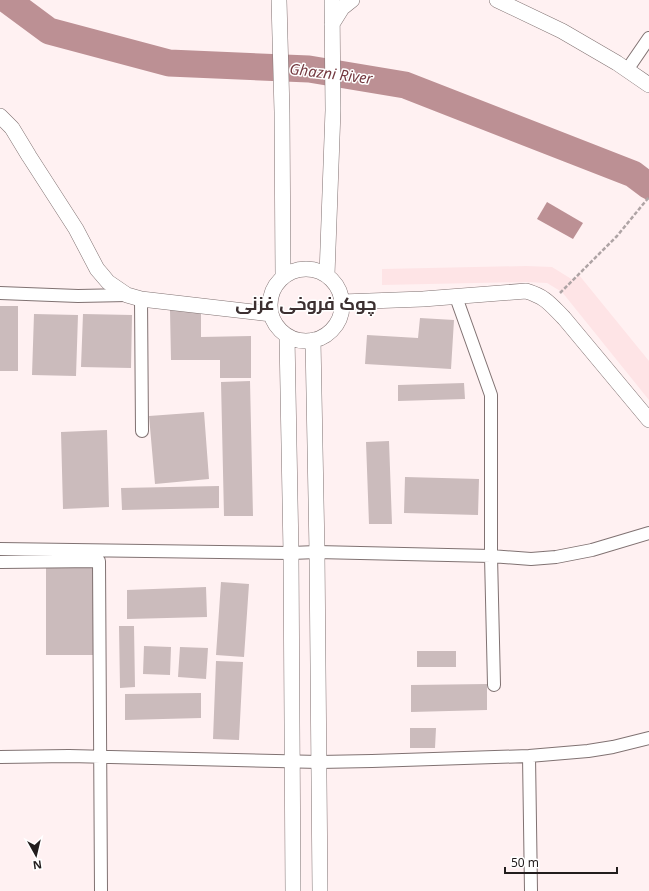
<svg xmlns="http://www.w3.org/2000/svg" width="649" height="891" viewBox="0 0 649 891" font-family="'Noto Sans',Cairo,sans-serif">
<rect width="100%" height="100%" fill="#fff1f2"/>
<path fill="#fee4e6" d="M526,266L552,267L573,280L579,275L649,361V400L562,292L547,283L526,282L382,285V269Z"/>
<path fill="#bc9094" d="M547,202L583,223L573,239L537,219Z"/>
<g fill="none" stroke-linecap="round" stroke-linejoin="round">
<path stroke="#bc9094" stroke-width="27" d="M7,0L49,31L169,63L309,69L405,85L633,174L649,186"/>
</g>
<path fill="#cbbbbc" d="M0,306H18V371H0Z
M170,310H201V337L251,336V378H220V360H171Z
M34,314L78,315L76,376L32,375Z
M83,314L132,315L131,368L81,367Z
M420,318L454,320L451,369L365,364L367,335L418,338Z
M250,381L253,516H224L221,382Z
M464,383L465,399L398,401V385Z
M204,412L209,479L155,484L149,416Z
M107,430L109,507L63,509L61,432Z
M389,441L392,524H369L366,442Z
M405,477L479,479L478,515L404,513Z
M219,486V508L122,510L121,488Z
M46,566H96V655H46Z
M221,582L249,584L244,657L216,655Z
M206,587L207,617L127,619V590Z
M119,626H134L135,687L120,688Z
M144,646L171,647L170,675L143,674Z
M180,647L208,648L206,679L178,677Z
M417,651H456V667H417Z
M216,661L243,662L239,740L213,739Z
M487,684V710L411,712V685Z
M201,693V718L125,720V694Z
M410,728H436L435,748H410Z"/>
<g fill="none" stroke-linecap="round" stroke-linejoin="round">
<defs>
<path id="minor" d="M627,70L649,38
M0,293L78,296L127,295
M456,297L491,395V556L494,685
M141,299L142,431
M0,549L291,553L317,552L491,556L531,559L556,557L592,550L649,533
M0,562L99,561L101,891
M529,756L531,891
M0,757L69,756L319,762L372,761L529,756L588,751L613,747L649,738"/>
<path id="tertiary" d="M279,0L282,112L283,277
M497,0L562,31L617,63L649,85
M332,24L342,8L352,0
M0,116L12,128L29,156L76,229L97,269L103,276L108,282L127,295L141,299L271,314
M270 305a36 36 0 1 1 72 0a36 36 0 1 1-72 0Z
M327,275L333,110L332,0
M342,302L423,299L526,291C546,297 550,304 564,318L649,420
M287,336L291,553L293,891
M313,340L317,552L320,891"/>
</defs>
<use href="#minor" stroke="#807272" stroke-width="14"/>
<use href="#tertiary" stroke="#807272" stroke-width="16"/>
<path stroke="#afa4a5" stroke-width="2.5" stroke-dasharray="4 2" stroke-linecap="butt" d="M560,293L617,236L649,197"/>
<use href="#minor" stroke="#fff" stroke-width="12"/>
<use href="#tertiary" stroke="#fff" stroke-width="15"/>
</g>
<g text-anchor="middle" stroke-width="3" stroke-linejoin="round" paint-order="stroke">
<g font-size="15" font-style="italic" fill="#753a41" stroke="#fff">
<text transform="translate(331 74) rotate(7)" y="5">Ghazni River</text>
</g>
<g font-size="18" font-weight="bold" fill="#3c3031" stroke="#fff">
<text x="306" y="310">چوک فروخی غزنی</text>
</g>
</g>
<g transform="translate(36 855) rotate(172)" stroke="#ffffff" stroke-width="3" paint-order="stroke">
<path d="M0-3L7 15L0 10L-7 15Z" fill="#221d1d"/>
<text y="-6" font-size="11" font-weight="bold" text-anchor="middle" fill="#221d1d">N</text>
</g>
<path d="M505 867v6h112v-6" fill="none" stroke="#221d1d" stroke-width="2"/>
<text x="511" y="867" font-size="12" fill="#221d1d" stroke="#ffffff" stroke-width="3" paint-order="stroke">50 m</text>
</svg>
